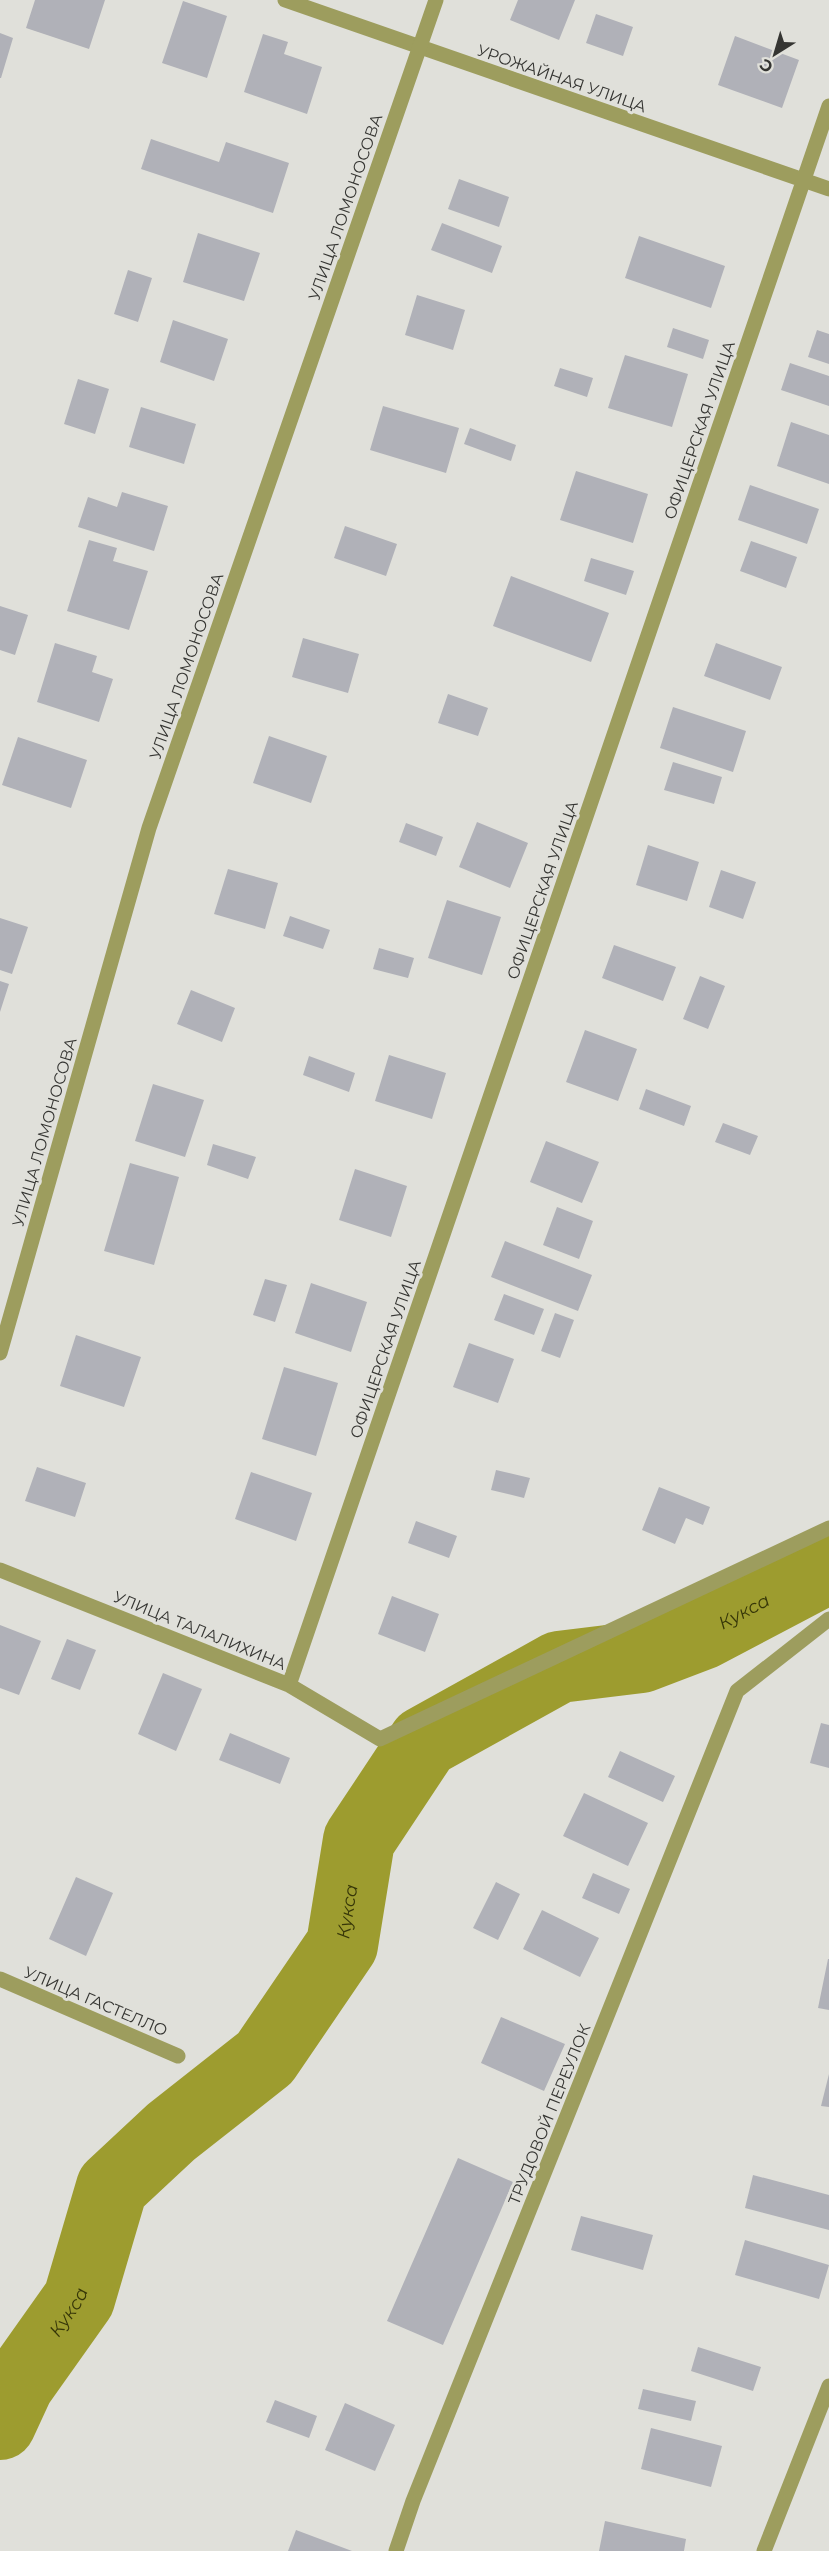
<svg xmlns="http://www.w3.org/2000/svg" width="829" height="2551" viewBox="0 0 829 2551" font-family="Montserrat,sans-serif">
<rect width="100%" height="100%" fill="#e0e0da"/>
<g fill="none" stroke-linecap="round" stroke-linejoin="round">
<path stroke="#9d9c2f" stroke-width="72" id="s1" d="M0,2424L18,2385L79,2299L112,2187L171,2132L265,2058L342,1945L359,1840L424,1742L559,1667L641,1657L704,1633L829,1567"/>
</g>
<path fill="#b0b1b8" d="M35,0H105L89,49L26,28Z
M518,0H575L559,40L510,20Z
M183,1L227,16L207,78L162,63Z
M596,14L633,27L623,56L586,43Z
M0,33L13,38L1,78H0Z
M263,34L288,42L284,54L322,67L307,114L244,92Z
M735,36L799,60L782,108L718,85Z
M151,139L219,162L226,142L289,163L273,213L141,169Z
M459,179L509,197L499,227L448,209Z
M442,223L502,246L492,273L431,250Z
M198,233L260,253L244,301L183,282Z
M639,236L725,266L711,308L625,278Z
M128,270L152,278L138,322L114,314Z
M417,295L465,310L453,350L405,335Z
M173,320L228,339L214,381L160,362Z
M673,328L709,340L703,359L667,347Z
M817,330L829,334V364L808,357Z
M625,355L688,374L672,427L608,408Z
M790,363L829,376V406L781,390Z
M560,368L593,378L587,397L554,386Z
M78,379L109,389L95,434L64,424Z
M383,406L459,428L446,473L370,450Z
M141,407L196,424L184,464L129,447Z
M791,422L829,435V484L777,466Z
M470,428L516,445L511,461L464,444Z
M576,471L648,494L633,543L560,520Z
M750,485L819,509L807,544L738,520Z
M122,492L168,506L154,551L78,527L88,497L117,507Z
M345,526L397,544L386,576L334,558Z
M89,540L117,548L113,561L148,571L129,630L67,611Z
M751,541L797,557L786,588L740,571Z
M591,558L634,571L626,595L584,581Z
M511,576L609,613L591,662L493,626Z
M0,606L28,615L15,655L0,650Z
M303,638L359,654L348,693L292,677Z
M55,643L97,656L92,672L113,679L99,722L37,702Z
M716,643L782,667L770,700L704,676Z
M448,694L488,708L478,736L438,723Z
M673,707L746,731L733,772L660,748Z
M269,736L327,756L311,803L253,783Z
M18,737L87,760L71,808L2,785Z
M673,762L722,777L714,804L664,790Z
M477,822L528,843L510,888L459,867Z
M406,823L443,837L436,856L399,842Z
M648,845L699,862L687,901L636,885Z
M228,869L278,883L265,929L214,914Z
M721,870L756,882L743,919L709,907Z
M447,900L501,917L482,975L428,958Z
M290,916L330,930L323,949L283,936Z
M0,918L28,927L12,974L0,970Z
M614,945L676,967L663,1001L602,978Z
M379,948L414,958L408,978L373,969Z
M700,976L725,986L708,1029L683,1019Z
M0,981L9,984L0,1012Z
M191,990L235,1008L222,1042L177,1024Z
M585,1030L637,1049L618,1101L566,1082Z
M389,1055L446,1073L432,1119L375,1101Z
M309,1056L355,1073L349,1092L303,1075Z
M153,1084L204,1100L185,1157L135,1141Z
M646,1089L691,1106L684,1126L639,1109Z
M723,1123L758,1136L750,1155L715,1142Z
M546,1141L599,1162L582,1203L530,1182Z
M213,1144L256,1157L248,1179L207,1165Z
M130,1163L179,1177L154,1265L104,1251Z
M355,1169L407,1186L391,1237L339,1220Z
M557,1207L593,1221L579,1259L543,1245Z
M505,1241L592,1275L578,1311L491,1277Z
M265,1279L287,1285L275,1322L253,1315Z
M311,1283L367,1302L351,1352L295,1333Z
M504,1294L544,1309L534,1335L494,1320Z
M555,1313L574,1320L560,1358L541,1351Z
M76,1335L141,1357L124,1407L60,1386Z
M469,1343L514,1359L498,1403L453,1387Z
M284,1367L338,1383L316,1456L262,1439Z
M37,1467L86,1483L75,1517L25,1501Z
M496,1470L530,1478L524,1498L491,1490Z
M251,1472L312,1493L296,1541L235,1519Z
M659,1487L710,1507L703,1525L686,1518L675,1544L642,1530Z
M416,1521L457,1536L449,1558L408,1543Z
M392,1596L439,1614L425,1652L378,1634Z
M0,1625L41,1641L19,1695L0,1688Z
M67,1639L96,1650L80,1690L51,1679Z
M163,1673L202,1689L176,1751L138,1734Z
M821,1723L829,1725V1768L810,1763Z
M230,1733L290,1758L280,1784L219,1760Z
M620,1751L675,1776L663,1802L608,1777Z
M584,1793L648,1823L628,1866L563,1836Z
M593,1873L630,1889L619,1914L582,1898Z
M76,1877L113,1893L86,1956L49,1939Z
M496,1882L520,1894L498,1940L473,1928Z
M542,1910L599,1938L580,1977L523,1949Z
M828,1959H829V2010L818,2008Z
M501,2017L565,2044L544,2091L481,2063Z
M829,2074V2107L821,2106Z
M458,2158L513,2182L443,2345L387,2321Z
M753,2175L829,2195V2230L745,2208Z
M581,2216L653,2235L643,2270L571,2250Z
M745,2240L829,2265L819,2299L735,2275Z
M698,2347L761,2367L753,2391L691,2371Z
M643,2389L696,2401L691,2421L638,2409Z
M275,2400L317,2416L309,2438L266,2422Z
M345,2403L395,2425L375,2471L325,2450Z
M651,2428L722,2446L711,2487L641,2469Z
M605,2521L686,2539L684,2551H599Z
M296,2530L352,2551H288Z"/>
<g fill="none" stroke-linecap="round" stroke-linejoin="round">
<path stroke="#9d9d5e" stroke-width="15" d="M285,0L829,189
M0,1570L289,1685L380,1739L829,1528
M289,1685L829,106
M0,1979L178,2056
M396,2551L413,2501L737,1691L829,1619
M764,2551L829,2386"/>
<path stroke="#9d9d5e" stroke-width="15" d="M0,1353L149,828L436,0"/>
</g>
<g text-anchor="middle" stroke-width="6" stroke-linejoin="round" paint-order="stroke">
<g font-size="16" fill="#353532" stroke="#e0e0da">
<text transform="translate(562 78) rotate(19)" y="6">УРОЖАЙНАЯ УЛИЦА</text>
<text transform="translate(345 207) rotate(-71)" y="6">УЛИЦА ЛОМОНОСОВА</text>
<text transform="translate(699 430) rotate(-71)" y="6">ОФИЦЕРСКАЯ УЛИЦА</text>
<text transform="translate(186 666) rotate(-71)" y="6">УЛИЦА ЛОМОНОСОВА</text>
<text transform="translate(542 890) rotate(-71)" y="6">ОФИЦЕРСКАЯ УЛИЦА</text>
<text transform="translate(44 1132) rotate(-74)" y="6">УЛИЦА ЛОМОНОСОВА</text>
<text transform="translate(385 1349) rotate(-71)" y="6">ОФИЦЕРСКАЯ УЛИЦА</text>
<text transform="translate(200 1630) rotate(22)" y="6">УЛИЦА ТАЛАЛИХИНА</text>
<text transform="translate(96 2001) rotate(23)" y="6">УЛИЦА ГАСТЕЛЛО</text>
<text transform="translate(549 2114) rotate(-68)" y="6">ТРУДОВОЙ ПЕРЕУЛОК</text>
</g>
<g font-size="18" font-style="italic" fill="#363608" stroke="#e0e0da">
<text dy="6" stroke="none"><textPath href="#s1" startOffset="1176">Кукса</textPath></text>
<text dy="6" stroke="none"><textPath href="#s1" startOffset="636">Кукса</textPath></text>
<text dy="6" stroke="none"><textPath href="#s1" startOffset="132">Кукса</textPath></text>
</g>
</g>
<g transform="translate(775 54) rotate(217)" stroke="#e0e0da" stroke-width="4.5" paint-order="stroke">
<path d="M0-4.5L10 22L0 15L-10 22Z" fill="#353532"/>
<text y="-9" font-size="16" font-weight="bold" text-anchor="middle" fill="#353532">С</text>
</g>
</svg>
